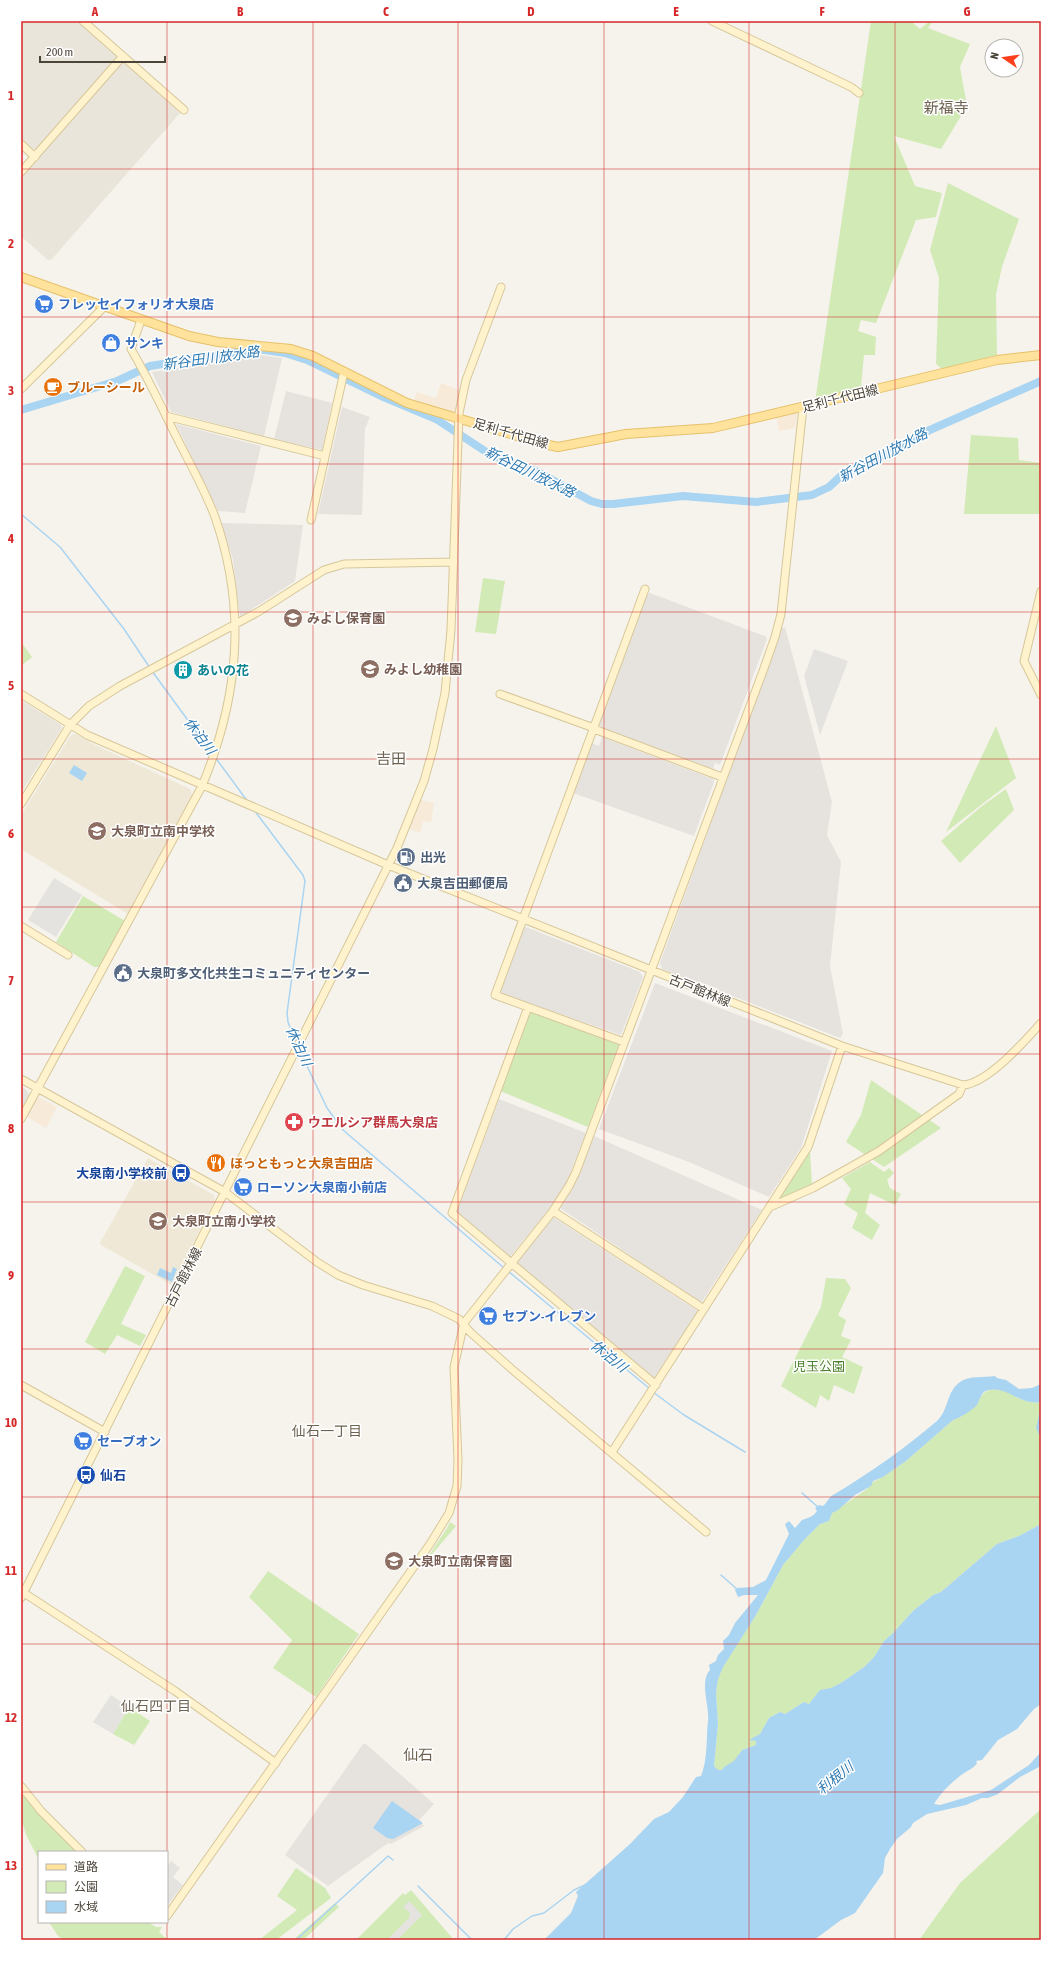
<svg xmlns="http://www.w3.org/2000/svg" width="1062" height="1961" viewBox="0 0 1062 1961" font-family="'Asap Condensed','Noto Sans JP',sans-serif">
<rect width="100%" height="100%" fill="#f6f3ec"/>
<path fill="#eae5da" d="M21,21H78L116,55L117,58L36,149H33L21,139Z
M122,63H125L180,113L51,260H48L21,236V178Z
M21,700L61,725L62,728L21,793Z"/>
<path fill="#f7ead8" d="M441,383L459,390L456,410L452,412L414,400L417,392L436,398Z
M793,411L797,414L795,428L779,431L776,415Z
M421,800L434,803L431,822L423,821L420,833L409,829Z
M37,1096L57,1107L46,1128L27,1117Z"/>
<path fill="#e6e2dd" d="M259,355L282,358L264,436L171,412L152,372Z
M286,391L332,403L322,450L274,439Z
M342,407L370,417L365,429L362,515L318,514Z
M176,424L261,446L245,513L218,511Z
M221,523L303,525L295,581L240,617L233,560Z
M650,593L765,636L767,639L720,765L715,763L713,769L600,728L598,724L647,594Z
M785,627L832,802L827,835L841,862L830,966L843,1034L840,1038L720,991L716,988L700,982H695L662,969L660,963L782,628Z
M602,737L713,779L714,782L694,836L573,793L592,743L599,746Z
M526,927L640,972L643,977L621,1035L499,993L523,928Z
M655,983L832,1051L801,1148L769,1197L689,1162L599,1129Z
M21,1087L27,1090L29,1095L21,1109Z
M499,1099L586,1133L567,1182L550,1208L510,1257L457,1212Z
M594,1136L762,1210L701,1303L560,1208L572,1189Z
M553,1217L698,1311L654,1378L516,1262Z
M363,1744H366L434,1804L419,1820L424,1826L391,1844L388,1843L328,1886L285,1855Z"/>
<path fill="#efe8d6" d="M76,734L95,745L190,789L192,795L128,914L21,849V815L71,735Z
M148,1158L214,1195L215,1200L172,1285L101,1245L100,1243Z"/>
<path fill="#d2eab5" d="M871,21H914L913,23L920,29L930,21H933L928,28L970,44L960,67L967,106L941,149L894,136L915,186L942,193L936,217L916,220L876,323L861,320L858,331L876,337L875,355H864L861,387L815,402Z
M948,183L1019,219L1002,267L996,294L997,355L942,369L936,364L939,278L930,250Z
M971,435L1018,438L1019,460L1041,463V514H964Z
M483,578L505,581L496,634L475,632Z
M21,642L32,657L21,666Z
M996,726L1016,778L946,832L989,741Z
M1006,789L1014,810L960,863L941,841L982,806Z
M83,896L125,921L99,967H94L56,942Z
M530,1011L619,1044L588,1127L500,1091Z
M871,1080L941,1128L884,1167L846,1142L861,1115Z
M810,1151L812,1185L773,1203Z
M870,1162L884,1172L889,1168L894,1173L887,1180L890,1188L901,1194L895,1205L870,1193L865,1213L880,1225L872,1240L852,1228L858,1213L844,1204L851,1189L842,1178Z
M125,1266L145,1276L121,1324L146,1335L140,1346L117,1335L105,1354L85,1342Z
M826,1278L845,1279L851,1288L838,1315L846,1320L841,1336L851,1340L842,1357L863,1367L854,1394L834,1385L829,1401L820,1395L816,1408L781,1386L821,1307Z
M994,1389C999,1390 1006,1390 1010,1393C1019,1399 1030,1404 1041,1402L1039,1435L1041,1438V1524L1021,1535L997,1544L941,1592L933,1595L913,1611L893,1633L884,1641L874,1657L864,1667L841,1683L831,1688L821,1690L809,1704L804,1702L785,1714L780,1712L769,1718L760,1734L756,1736V1745L742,1750L734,1762L724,1767L722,1770H718L714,1766L718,1724L716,1693L718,1679L723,1666L756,1615L783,1565L804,1540L820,1524L829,1521L832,1513L867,1489L873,1482L883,1477L906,1461L953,1420C958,1419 973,1409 976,1405C982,1396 982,1391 994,1389Z
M450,1522L456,1526L422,1566L447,1528Z
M268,1571L359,1634L316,1697L273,1668L292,1640L249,1597Z
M129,1707L150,1721L134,1745L113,1734Z
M21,1792L41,1816L78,1852H39V1860L21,1825L27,1835L21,1820Z
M1041,1809V1940H919L960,1883Z
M296,1868L325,1888L331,1898L276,1940H259L297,1910L277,1896Z
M411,1890L454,1940H356L403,1893L405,1895Z
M335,1903L339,1907L303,1940H293Z
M49,1922H148L156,1927H162L159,1932L168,1940H64L58,1936Z"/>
<path fill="#e5e3e0" d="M814,649L848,661L820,735L804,676Z
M54,878L82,895L56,937L28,920Z
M111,1695L129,1707L113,1734L93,1722Z
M171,1861L180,1868L173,1877L183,1885L167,1906V1867Z
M409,1901L422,1915L397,1940H387L409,1918L410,1913L403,1907Z"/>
<path fill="#a9d4f2" d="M74,765L87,773L82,781L69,773Z
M173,1267L177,1269L172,1282L157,1275L160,1268L171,1273Z
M995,1376L997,1378L1006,1380L1019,1389L1032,1388L1041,1384V1402C1020,1406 1008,1386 989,1390C980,1391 981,1400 976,1406C972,1410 958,1419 953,1420L906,1461L883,1477L873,1481L871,1486L855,1495L838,1510L832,1513L829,1521L820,1524L804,1540L783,1565L756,1615L723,1667L718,1679L716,1693L718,1724L714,1766L718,1770H722L724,1767L734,1761L742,1750L756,1745V1741L749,1740L760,1734L769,1718L780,1712L785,1714L804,1702L809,1704L820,1690L831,1688L841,1683L864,1667L874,1657L884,1641L893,1633L913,1611L933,1595L941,1592L997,1544L1021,1535L1041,1524V1704L1034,1709L1017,1729L998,1740L982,1760L976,1761L977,1763C974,1768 970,1769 964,1773C953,1781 941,1792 934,1804L940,1805L991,1790L1029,1765L1041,1752V1763L1039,1767L1020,1777L998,1794L988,1798H982L966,1805L927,1814L913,1823L911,1827L897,1839L890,1849L885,1858L883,1873L855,1913L841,1920L814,1940H544L571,1913L578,1896L576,1892L630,1844L654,1819L669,1812L683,1797L696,1777L701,1776C708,1759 706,1739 708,1721C710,1707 699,1682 710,1670L709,1665L716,1661L718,1655L724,1649L723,1641L729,1635L735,1623L758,1595H744L738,1597L735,1590L737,1588L753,1587L766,1580L789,1534L785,1524L789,1521L795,1528L802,1520C808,1518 813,1517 817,1511L815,1508L819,1505L823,1506C827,1503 828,1498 833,1495C870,1473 904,1449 937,1421C949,1410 946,1392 960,1382C970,1375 983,1378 995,1376Z
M1041,1407V1438L1036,1428Z
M392,1801L423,1823L393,1839L387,1838L373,1828Z"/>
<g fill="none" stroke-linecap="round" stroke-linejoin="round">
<path stroke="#a9d4f2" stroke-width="1.5" d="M21,514L60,547L124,629L150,668
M152,671L211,752
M215,757L248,802
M254,810L303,875L305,881L287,1013L288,1022L296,1042
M299,1049L327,1108L343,1130L504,1268
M508,1271L650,1389
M653,1392L684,1415L745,1452
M802,1493L819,1508
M721,1575L738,1590
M418,1886L472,1940
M296,1940L387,1857L388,1856L393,1860
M504,1940L513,1929L532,1916L544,1913L574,1890L589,1883"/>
<path stroke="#a9d4f2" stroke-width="8" d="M21,410L117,381L150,366L258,349L285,353L307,360L381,396L436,419L491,455L536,471L591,501L602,504H613L683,496L756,502L812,495L829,487L843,474L885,455L923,433L1041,381"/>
<defs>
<path id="secondary" d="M83,21L184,110
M712,21L851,87L859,93
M21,144L35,157
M21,172L123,56
M21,389L104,307
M166,416L325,456
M311,520L344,372
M1041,591L1024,661L1041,695
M21,694L87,735L388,865L842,1046L963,1085C988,1083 1025,1041 1041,1023
M500,694L594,728
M594,729L722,777
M21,804L70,725L89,706L120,686L258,612L324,570L344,564L454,562
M21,926L68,955
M528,1007L452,1213L656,1385
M624,1042L495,995L645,589
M21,1079L225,1192L317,1262L338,1275L363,1285L432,1306L459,1319L470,1332L514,1371L706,1532
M21,1119L202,786C239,697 247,609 215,517C205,490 190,464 177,438C162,408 148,378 131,349L141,320
M770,1207L813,1188L879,1151L959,1094L963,1085
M553,1211L704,1309
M21,1385L105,1432
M612,1452L808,1147L842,1046
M24,1593L175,1691L276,1763
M21,1598L397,848L424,781L433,749L445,693L451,630L459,413L466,380L501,287
M21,1786L41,1811L82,1852
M167,1916L430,1544L449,1513L457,1486L458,1460L454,1367L464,1323L553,1211L569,1186L576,1172L763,671L775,637L781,614L803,407"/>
<path id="primary" d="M21,277L189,336L218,342L291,349L313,356L407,403L544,444L558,447L626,434L713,428L997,360L1041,355"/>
</defs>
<use href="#secondary" stroke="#d6c79b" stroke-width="9"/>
<use href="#primary" stroke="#e6c16a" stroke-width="10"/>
<use href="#secondary" stroke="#fff3cd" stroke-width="7"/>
<use href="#primary" stroke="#ffe39c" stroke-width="8"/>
</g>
<path fill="none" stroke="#d62828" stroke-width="1" stroke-opacity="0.55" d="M167,21V1940M313,21V1940M458,21V1940M604,21V1940M749,21V1940M895,21V1940M21,169H1041M21,317H1041M21,464H1041M21,612H1041M21,759H1041M21,907H1041M21,1054H1041M21,1202H1041M21,1349H1041M21,1497H1041M21,1644H1041M21,1792H1041"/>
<defs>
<symbol id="supermarket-disc" viewBox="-11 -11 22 22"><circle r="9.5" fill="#3f7fe0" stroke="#fff"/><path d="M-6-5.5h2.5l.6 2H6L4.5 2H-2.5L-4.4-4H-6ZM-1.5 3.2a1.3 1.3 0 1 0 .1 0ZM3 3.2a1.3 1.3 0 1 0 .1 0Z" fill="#fff"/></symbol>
<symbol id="shop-disc" viewBox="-11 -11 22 22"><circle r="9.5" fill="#3f7fe0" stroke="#fff"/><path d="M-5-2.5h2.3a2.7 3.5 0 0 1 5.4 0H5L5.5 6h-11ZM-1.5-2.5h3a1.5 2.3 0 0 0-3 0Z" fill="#fff"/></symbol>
<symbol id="cafe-disc" viewBox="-11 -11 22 22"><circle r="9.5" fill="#e8710a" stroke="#fff"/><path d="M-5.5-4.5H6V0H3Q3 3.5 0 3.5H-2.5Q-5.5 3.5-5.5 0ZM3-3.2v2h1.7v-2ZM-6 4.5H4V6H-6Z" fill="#fff"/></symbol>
<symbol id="school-disc" viewBox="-11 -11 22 22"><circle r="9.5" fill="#8d6e63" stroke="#fff"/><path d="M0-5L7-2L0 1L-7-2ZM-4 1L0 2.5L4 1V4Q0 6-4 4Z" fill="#fff"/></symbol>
<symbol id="building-disc" viewBox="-11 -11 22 22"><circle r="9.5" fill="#0f9aa8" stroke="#fff"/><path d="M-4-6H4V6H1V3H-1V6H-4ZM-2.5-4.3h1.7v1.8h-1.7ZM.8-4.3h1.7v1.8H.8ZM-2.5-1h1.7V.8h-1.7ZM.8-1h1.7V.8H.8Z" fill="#fff"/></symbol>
<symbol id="fuel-disc" viewBox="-11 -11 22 22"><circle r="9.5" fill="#5c6f8a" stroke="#fff"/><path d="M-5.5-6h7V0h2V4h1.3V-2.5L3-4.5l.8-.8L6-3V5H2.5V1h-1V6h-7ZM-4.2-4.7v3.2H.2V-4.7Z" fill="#fff"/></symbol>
<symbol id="civic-disc" viewBox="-11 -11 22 22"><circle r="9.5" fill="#5c6f8a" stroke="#fff"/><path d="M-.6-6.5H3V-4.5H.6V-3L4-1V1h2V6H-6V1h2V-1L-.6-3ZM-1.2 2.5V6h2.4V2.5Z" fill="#fff"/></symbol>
<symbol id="pharmacy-disc" viewBox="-11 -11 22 22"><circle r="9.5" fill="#e0444e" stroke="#fff"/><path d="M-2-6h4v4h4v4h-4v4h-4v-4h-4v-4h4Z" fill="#fff"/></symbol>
<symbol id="restaurant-disc" viewBox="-11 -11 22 22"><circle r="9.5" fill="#e8710a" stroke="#fff"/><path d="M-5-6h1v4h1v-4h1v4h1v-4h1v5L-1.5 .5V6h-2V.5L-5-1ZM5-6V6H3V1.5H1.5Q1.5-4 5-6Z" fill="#fff"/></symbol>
<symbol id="bus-disc" viewBox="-11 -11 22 22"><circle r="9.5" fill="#1a4fb4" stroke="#fff"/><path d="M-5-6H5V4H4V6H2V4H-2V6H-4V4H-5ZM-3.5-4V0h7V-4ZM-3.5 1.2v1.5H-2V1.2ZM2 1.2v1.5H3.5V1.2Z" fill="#fff"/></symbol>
</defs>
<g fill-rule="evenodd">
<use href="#supermarket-disc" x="33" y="293" width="22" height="22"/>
<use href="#shop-disc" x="100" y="332" width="22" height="22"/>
<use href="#cafe-disc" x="42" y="376" width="22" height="22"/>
<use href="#school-disc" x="282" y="607" width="22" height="22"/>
<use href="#school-disc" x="359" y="658" width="22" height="22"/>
<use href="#building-disc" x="172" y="659" width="22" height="22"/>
<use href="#school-disc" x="86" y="820" width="22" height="22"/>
<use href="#fuel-disc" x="395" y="846" width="22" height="22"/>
<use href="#civic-disc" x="392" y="872" width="22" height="22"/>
<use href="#civic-disc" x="112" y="962" width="22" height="22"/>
<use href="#pharmacy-disc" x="283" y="1111" width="22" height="22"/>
<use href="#restaurant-disc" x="205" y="1152" width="22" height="22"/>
<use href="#bus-disc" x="170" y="1162" width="22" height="22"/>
<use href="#supermarket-disc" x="232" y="1176" width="22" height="22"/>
<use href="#school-disc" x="147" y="1210" width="22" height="22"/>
<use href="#supermarket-disc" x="477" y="1305" width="22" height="22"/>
<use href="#supermarket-disc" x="72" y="1430" width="22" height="22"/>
<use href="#bus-disc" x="75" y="1464" width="22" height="22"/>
<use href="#school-disc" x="383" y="1550" width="22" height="22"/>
</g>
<g text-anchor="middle" stroke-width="3" stroke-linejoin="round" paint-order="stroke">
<g font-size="13" font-weight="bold" fill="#366cbe" stroke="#fff" text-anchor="start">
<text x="58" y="309">フレッセイフォリオ大泉店</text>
<text x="125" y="348">サンキ</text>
<text x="257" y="1192">ローソン大泉南小前店</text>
<text x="502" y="1321">セブン-イレブン</text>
<text x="97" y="1446">セーブオン</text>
</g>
<g font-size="13" font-weight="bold" fill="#c56008" stroke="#fff" text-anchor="start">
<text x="67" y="392">ブルーシール</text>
<text x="230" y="1168">ほっともっと大泉吉田店</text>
</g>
<g font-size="13" fill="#4b4439" stroke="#fff">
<text transform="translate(840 398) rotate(-14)" y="5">足利千代田線</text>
<text transform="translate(511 433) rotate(16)" y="5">足利千代田線</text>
<text transform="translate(700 990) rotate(22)" y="5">古戸館林線</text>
<text transform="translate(183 1277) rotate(-63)" y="5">古戸館林線</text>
</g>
<g font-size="13" font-weight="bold" fill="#785e54" stroke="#fff" text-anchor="start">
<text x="307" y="623">みよし保育園</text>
<text x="384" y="674">みよし幼稚園</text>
<text x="111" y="836">大泉町立南中学校</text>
<text x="172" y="1226">大泉町立南小学校</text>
<text x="408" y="1566">大泉町立南保育園</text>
</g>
<g font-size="13" font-weight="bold" fill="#0d838f" stroke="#fff" text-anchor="start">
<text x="197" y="675">あいの花</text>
</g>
<g font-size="13" font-weight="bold" fill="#4e5e75" stroke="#fff" text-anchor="start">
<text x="420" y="862">出光</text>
<text x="417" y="888">大泉吉田郵便局</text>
<text x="137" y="978">大泉町多文化共生コミュニティセンター</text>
</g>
<g font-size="13" font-weight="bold" fill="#be3a42" stroke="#fff" text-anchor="start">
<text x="308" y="1127">ウエルシア群馬大泉店</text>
</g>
<g font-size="13" font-weight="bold" fill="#164399" stroke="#fff" text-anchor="end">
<text x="167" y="1178">大泉南小学校前</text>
<text x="100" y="1480" text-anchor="start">仙石</text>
</g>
<g font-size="13" fill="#4a7f2a" stroke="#fff">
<text x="819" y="1371">児玉公園</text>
</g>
<g font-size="14" font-style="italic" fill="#2e7ab2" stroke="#fff">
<text transform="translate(211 358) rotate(-8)" y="5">新谷田川放水路</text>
<text transform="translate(883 455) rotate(-28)" y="5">新谷田川放水路</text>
<text transform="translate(530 472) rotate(26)" y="5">新谷田川放水路</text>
<text transform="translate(200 736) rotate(53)" y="5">休泊川</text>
<text transform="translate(299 1046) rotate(65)" y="5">休泊川</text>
<text transform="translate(609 1356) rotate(39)" y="5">休泊川</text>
<text transform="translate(835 1778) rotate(-39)" y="5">利根川</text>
</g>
<g font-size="14" fill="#6e6250" stroke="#fff">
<text x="327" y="1436">仙石一丁目</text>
<text x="156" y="1711">仙石四丁目</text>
</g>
<g font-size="15" fill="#6e6250" stroke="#fff">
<text x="946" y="113">新福寺</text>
<text x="391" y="764">吉田</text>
<text x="418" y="1760">仙石</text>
</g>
</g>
<rect width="1062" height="1961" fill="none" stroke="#ffffff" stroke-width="44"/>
<rect x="38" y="1851" width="130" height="72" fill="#ffffff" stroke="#b7b4b0"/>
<rect x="46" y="1864" width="20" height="6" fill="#ffe39c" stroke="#b7b4b0"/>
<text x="74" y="1871" font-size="12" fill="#4b4439">道路</text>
<rect x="46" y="1881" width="20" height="12" fill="#d2eab5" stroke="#b7b4b0"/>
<text x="74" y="1891" font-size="12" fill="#4b4439">公園</text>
<rect x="46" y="1901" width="20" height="12" fill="#a9d4f2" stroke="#b7b4b0"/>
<text x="74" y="1911" font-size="12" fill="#4b4439">水域</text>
<g transform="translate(1004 58) rotate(283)"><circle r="19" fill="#ffffff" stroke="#b7b4b0"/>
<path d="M0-3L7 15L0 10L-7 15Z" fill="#fc3f1d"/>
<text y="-6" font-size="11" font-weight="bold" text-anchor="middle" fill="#4b4439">N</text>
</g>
<path d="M40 56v6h125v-6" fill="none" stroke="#4b4439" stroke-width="2"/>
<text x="46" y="56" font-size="12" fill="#4b4439" stroke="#ffffff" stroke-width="3" paint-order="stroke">200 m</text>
<rect x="22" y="22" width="1018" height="1917" fill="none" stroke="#d62828" stroke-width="1.5"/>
<g font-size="13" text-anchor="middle" font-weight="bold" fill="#d62828">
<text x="95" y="16">A</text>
<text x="240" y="16">B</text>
<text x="386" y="16">C</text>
<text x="531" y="16">D</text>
<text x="676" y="16">E</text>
<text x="822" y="16">F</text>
<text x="967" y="16">G</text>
<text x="11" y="100">1</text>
<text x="11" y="248">2</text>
<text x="11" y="395">3</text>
<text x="11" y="543">4</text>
<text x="11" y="690">5</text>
<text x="11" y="838">6</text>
<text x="11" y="985">7</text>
<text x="11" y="1133">8</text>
<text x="11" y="1280">9</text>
<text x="11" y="1427">10</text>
<text x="11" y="1575">11</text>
<text x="11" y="1722">12</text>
<text x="11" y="1870">13</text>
</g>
</svg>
